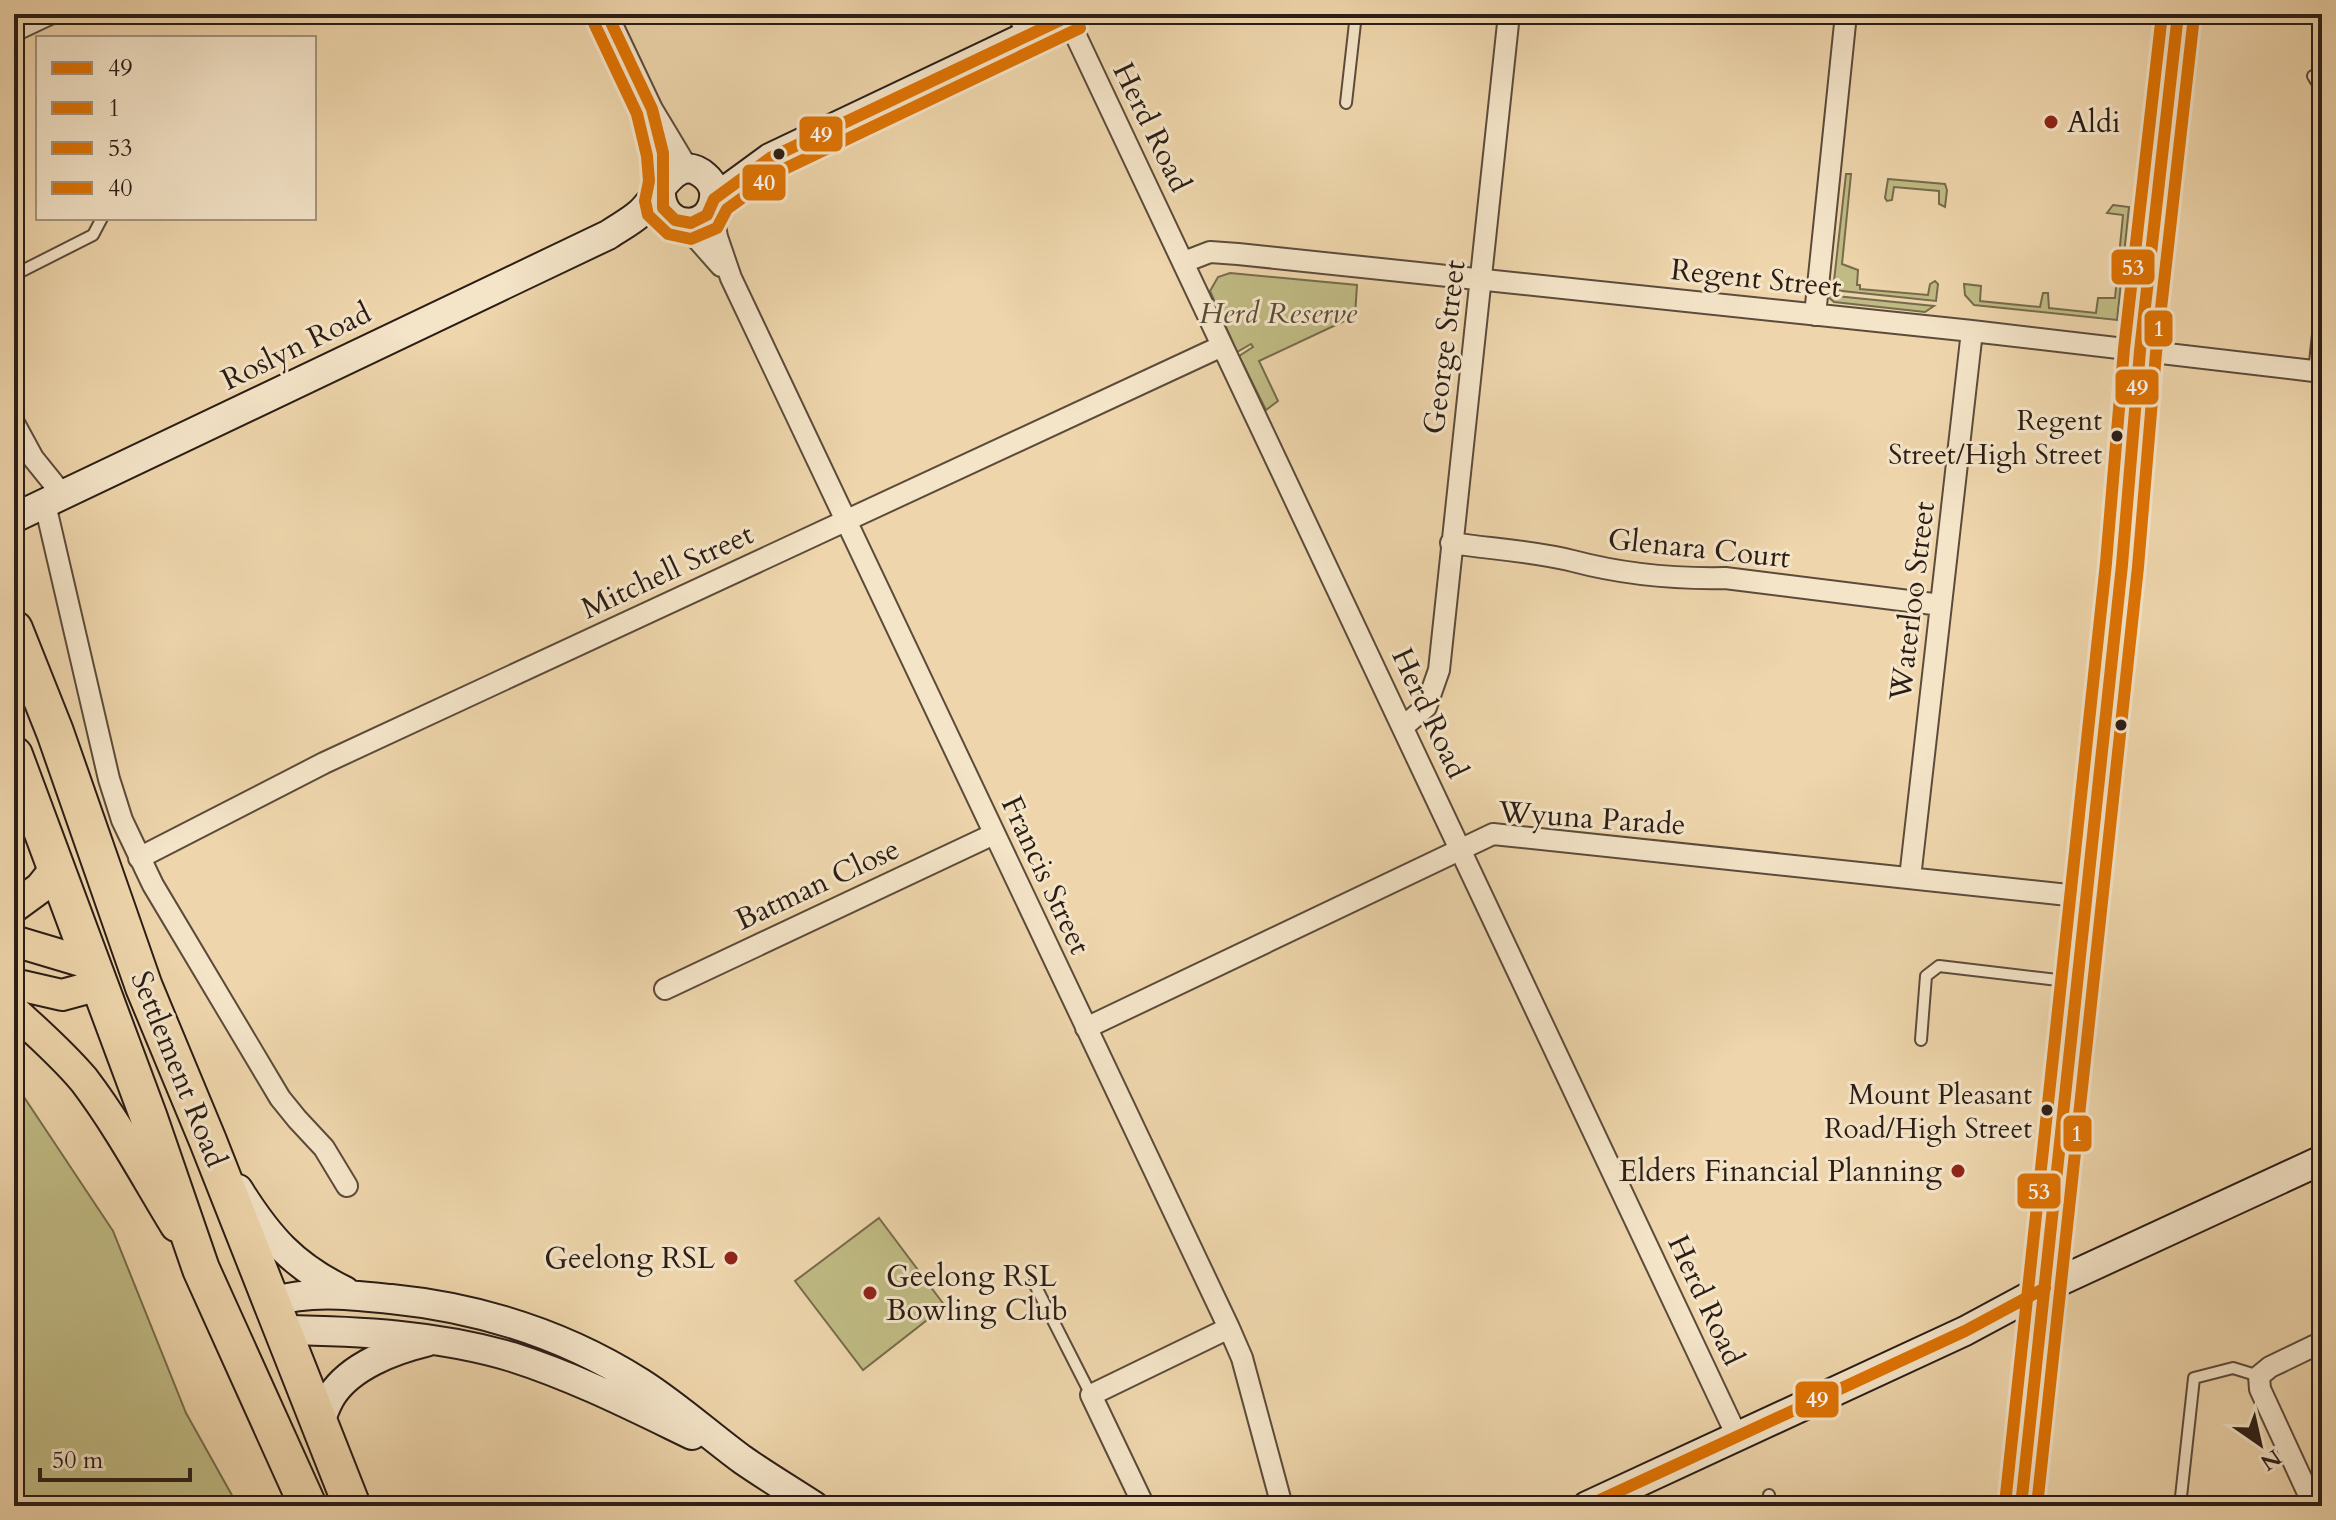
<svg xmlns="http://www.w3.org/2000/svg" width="2336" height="1520" viewBox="0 0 2336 1520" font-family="Cardo,serif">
<rect width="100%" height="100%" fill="#eed5ab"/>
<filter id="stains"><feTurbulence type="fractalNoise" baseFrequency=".0025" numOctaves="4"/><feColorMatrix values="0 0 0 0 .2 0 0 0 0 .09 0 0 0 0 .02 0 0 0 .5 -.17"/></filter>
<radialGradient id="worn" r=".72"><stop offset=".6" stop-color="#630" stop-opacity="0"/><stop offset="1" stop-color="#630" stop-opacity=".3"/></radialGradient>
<path fill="#c0bb84" stroke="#766c4d" stroke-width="2" d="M1846,174H1851L1842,264L1858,270L1857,285H1860V289L1928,295L1930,284L1935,281L1938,284L1936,301L1833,290Z
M1888,179L1945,184L1947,190L1945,207L1939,204V191L1894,187L1892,200L1887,201L1885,198Z
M2113,205L2129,207L2117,320L1974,305L1965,295L1964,284L1981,286L1980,301L2040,307L2043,293H2048L2049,308L2096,313L2098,298H2115L2123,215L2107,213Z
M1230,273L1357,285L1355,316L1259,361L1278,401L1266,410L1239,356L1253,347L1251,344L1237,352L1210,291L1218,277Z
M1826,295L1934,306L1925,312L1834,302Z
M14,1082L113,1231L186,1413L238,1506H14Z
M879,1218L945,1306L863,1370L795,1281Z"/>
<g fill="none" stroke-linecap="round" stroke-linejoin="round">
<defs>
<path id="lane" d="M2313,76L2322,91
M1346,103L1356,14
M14,275L93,235L102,218
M2314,372L2322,297
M1921,1040L1926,976L1939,966L2075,982
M1034,1283L1091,1395
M1768,1506L1769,1495
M2180,1506L2194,1378L2233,1368L2259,1376"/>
<path id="street" d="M607,14L652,109L688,169
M1018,14L1028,35
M1067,17L1737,1436
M14,31L50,14
M657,129L663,153L665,182
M712,208L717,237L731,278L1229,1328L1242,1358L1282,1506
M683,223L721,266
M1184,262L1210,252L1238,254L1972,331L2322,372
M1815,315L1846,14
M14,423L33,458L54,484L60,497
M45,504L109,779L122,820L153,885L280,1098L297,1119L324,1148L347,1186
M1451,543C1491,549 1534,551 1573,561C1622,574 1674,579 1725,578L1941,605
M1403,727L1426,707L1439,670L1509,14
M139,858L324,763L1222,346
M1910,878L1972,331
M665,989L994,834
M1086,1028L1493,834L2087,897
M1144,1506L1091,1395L1229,1328
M2314,1506L2260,1389L2259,1376L2270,1367L2322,1342"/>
<path id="secondary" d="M714,199L770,158L1073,14
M14,518L608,235C618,228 630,222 639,214C658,199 675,150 705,176C712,182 715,190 714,198C710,234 659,230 661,190
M238,1189C268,1237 293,1266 345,1291
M271,1302C311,1290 351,1295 391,1299C481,1308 565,1335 641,1383C677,1406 709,1435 743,1460C766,1476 791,1491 814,1506
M282,1330C359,1331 438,1335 512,1357C575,1377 634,1407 692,1435
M318,1425C323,1415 326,1404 332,1395C351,1366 393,1350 426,1342
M1587,1506L1965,1331L2045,1288L2322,1160
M2021,1506L2122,565L2140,351L2178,14"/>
<path id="primary" d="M14,907L40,888L56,868
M14,941L91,964
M14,984L62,995L99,985
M14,1011C38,1033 63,1055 84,1080C119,1126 146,1177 176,1226"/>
<path id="highway" d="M14,629L55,732L144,987L208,1141L352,1506
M14,755L149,1118L201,1269L308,1506"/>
</defs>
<use href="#lane" stroke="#5c4b3b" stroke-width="14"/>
<use href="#street" stroke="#5c4b3b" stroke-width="24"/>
<use href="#secondary" stroke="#2b1d16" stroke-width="32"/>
<use href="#primary" stroke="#2b1d16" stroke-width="34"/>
<use href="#highway" stroke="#2b1d16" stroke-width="40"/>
<use href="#lane" stroke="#f4e4c8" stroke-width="10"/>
<use href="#street" stroke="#f4e4c8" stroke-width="20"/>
<use href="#secondary" stroke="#f4e4c8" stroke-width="28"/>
<use href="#primary" stroke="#eed5ab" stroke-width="30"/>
<use href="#highway" stroke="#eed5ab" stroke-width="36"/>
<defs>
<path id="bus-1" d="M607,14L652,109L663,153V208L675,220L691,223L707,215L714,199L770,158L1073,14
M1587,1506L1965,1331L2045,1288
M2021,1506L2122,565L2140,351L2178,14"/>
<path id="bus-2" d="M2037,1506L2138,567L2156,353L2194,16"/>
<path id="bus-3" d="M2005,1504L2106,563L2124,349L2162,14"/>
<path id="bus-4" d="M593,21L637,114L647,156L649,181L645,201L648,215L668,234L691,239L717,228L727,209L778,172L1080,28"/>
</defs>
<use href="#bus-1" stroke="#f4e4c8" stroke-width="18"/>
<use href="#bus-2" stroke="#f4e4c8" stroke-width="18"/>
<use href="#bus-3" stroke="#f4e4c8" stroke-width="18"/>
<use href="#bus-4" stroke="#f4e4c8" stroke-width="18"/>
<use href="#bus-1" stroke="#df7303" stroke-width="12"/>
<use href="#bus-2" stroke="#df7303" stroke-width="12"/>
<use href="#bus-3" stroke="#df7303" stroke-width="12"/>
<use href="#bus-4" stroke="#df7303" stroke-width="12"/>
</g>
<g fill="#8f2418" stroke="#f4e4c8" stroke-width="3">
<circle cx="2051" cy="122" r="8"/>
<circle cx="1958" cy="1171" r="8"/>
<circle cx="731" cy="1258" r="8"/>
<circle cx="870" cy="1293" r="8"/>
</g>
<g fill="#2b1d16" stroke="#f4e4c8" stroke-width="3">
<circle cx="779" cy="154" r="7"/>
<circle cx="2117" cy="436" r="7"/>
<circle cx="2121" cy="725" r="7"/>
<circle cx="2047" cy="1110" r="7"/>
</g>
<g text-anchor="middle" stroke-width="6" stroke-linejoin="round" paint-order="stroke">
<g font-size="28" fill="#2b1d16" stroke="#f4e4c8" text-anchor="end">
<text x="2102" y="430">Regent<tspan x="2102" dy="34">Street/High Street</tspan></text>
<text x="2032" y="1104">Mount Pleasant<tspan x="2032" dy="34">Road/High Street</tspan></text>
</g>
<g font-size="30" fill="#2b1d16" stroke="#f4e4c8" text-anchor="start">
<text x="2067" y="132">Aldi</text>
<text x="1942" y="1181" text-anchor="end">Elders Financial Planning</text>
<text x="715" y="1268" text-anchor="end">Geelong RSL</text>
<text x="886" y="1286">Geelong RSL<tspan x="886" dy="34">Bowling Club</tspan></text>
</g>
<g font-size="30" fill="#2b1d16" stroke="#f4e4c8">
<text transform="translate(1152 127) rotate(64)" y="10">Herd Road</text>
<text transform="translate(1756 278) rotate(6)" y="10">Regent Street</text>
<text transform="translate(296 346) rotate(-26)" y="10">Roslyn Road</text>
<text transform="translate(1444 347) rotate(-83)" y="10">George Street</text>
<text transform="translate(1699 548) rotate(6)" y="10">Glenara Court</text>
<text transform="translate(667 571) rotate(-25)" y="10">Mitchell Street</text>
<text transform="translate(1912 601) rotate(-83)" y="10">Waterloo Street</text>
<text transform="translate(1430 713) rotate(65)" y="10">Herd Road</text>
<text transform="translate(1592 818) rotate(4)" y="10">Wyuna Parade</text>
<text transform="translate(1046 875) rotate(65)" y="10">Francis Street</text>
<text transform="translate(817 884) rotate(-25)" y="10">Batman Close</text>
<text transform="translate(179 1069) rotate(68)" y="10">Settlement Road</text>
<text transform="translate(1706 1300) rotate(65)" y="10">Herd Road</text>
</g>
<g font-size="30" font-style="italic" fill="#584c37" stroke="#f4e4c8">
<text x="1278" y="323">Herd Reserve</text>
</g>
</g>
<g stroke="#f4e4c8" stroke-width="3">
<rect x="798" y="115" width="46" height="38" rx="8" fill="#df7303"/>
<rect x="741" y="163" width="46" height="39" rx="8" fill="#df7303"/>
<rect x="2110" y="248" width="46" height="38" rx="8" fill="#df7303"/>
<rect x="2143" y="309" width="31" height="39" rx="8" fill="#df7303"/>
<rect x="2114" y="368" width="46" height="38" rx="8" fill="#df7303"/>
<rect x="2062" y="1114" width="31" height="39" rx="8" fill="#df7303"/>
<rect x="2016" y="1172" width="46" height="38" rx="8" fill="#df7303"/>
<rect x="1794" y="1380" width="46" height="39" rx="8" fill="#df7303"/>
</g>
<g font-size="22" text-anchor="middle" font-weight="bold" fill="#fff">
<text x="821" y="142">49</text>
<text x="764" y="190">40</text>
<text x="2133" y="275">53</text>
<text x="2159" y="336">1</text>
<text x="2137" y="395">49</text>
<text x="2077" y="1141">1</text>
<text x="2039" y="1199">53</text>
<text x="1817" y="1407">49</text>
</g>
<rect width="2336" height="1520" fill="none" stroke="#eed5ab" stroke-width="48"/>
<rect x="16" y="16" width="2304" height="1488" fill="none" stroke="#2b1d16" stroke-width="4"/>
<rect x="24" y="24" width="2288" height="1472" fill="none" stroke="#2b1d16" stroke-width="2"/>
<rect x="36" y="36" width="280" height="184" fill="#f4e4c8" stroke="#a49481" stroke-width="2"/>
<rect x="52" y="62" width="40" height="12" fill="#df7303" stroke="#a49481" stroke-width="2"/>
<text x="108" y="76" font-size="24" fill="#2b1d16">49</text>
<rect x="52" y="102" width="40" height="12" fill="#df7303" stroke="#a49481" stroke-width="2"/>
<text x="108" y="116" font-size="24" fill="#2b1d16">1</text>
<rect x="52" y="142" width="40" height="12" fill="#df7303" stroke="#a49481" stroke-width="2"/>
<text x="108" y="156" font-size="24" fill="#2b1d16">53</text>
<rect x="52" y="182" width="40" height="12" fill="#df7303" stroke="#a49481" stroke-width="2"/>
<text x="108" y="196" font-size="24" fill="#2b1d16">40</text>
<g transform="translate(2260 1444) rotate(146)" stroke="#f4e4c8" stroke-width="6" paint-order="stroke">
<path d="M0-6L14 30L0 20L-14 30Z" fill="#2b1d16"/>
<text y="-12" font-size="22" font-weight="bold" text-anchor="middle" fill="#2b1d16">N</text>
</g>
<path d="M40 1468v12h150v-12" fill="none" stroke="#2b1d16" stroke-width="4"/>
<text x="52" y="1468" font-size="24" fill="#2b1d16" stroke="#f4e4c8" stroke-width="6" paint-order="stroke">50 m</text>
<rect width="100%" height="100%" filter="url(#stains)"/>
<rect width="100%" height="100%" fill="url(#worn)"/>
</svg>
